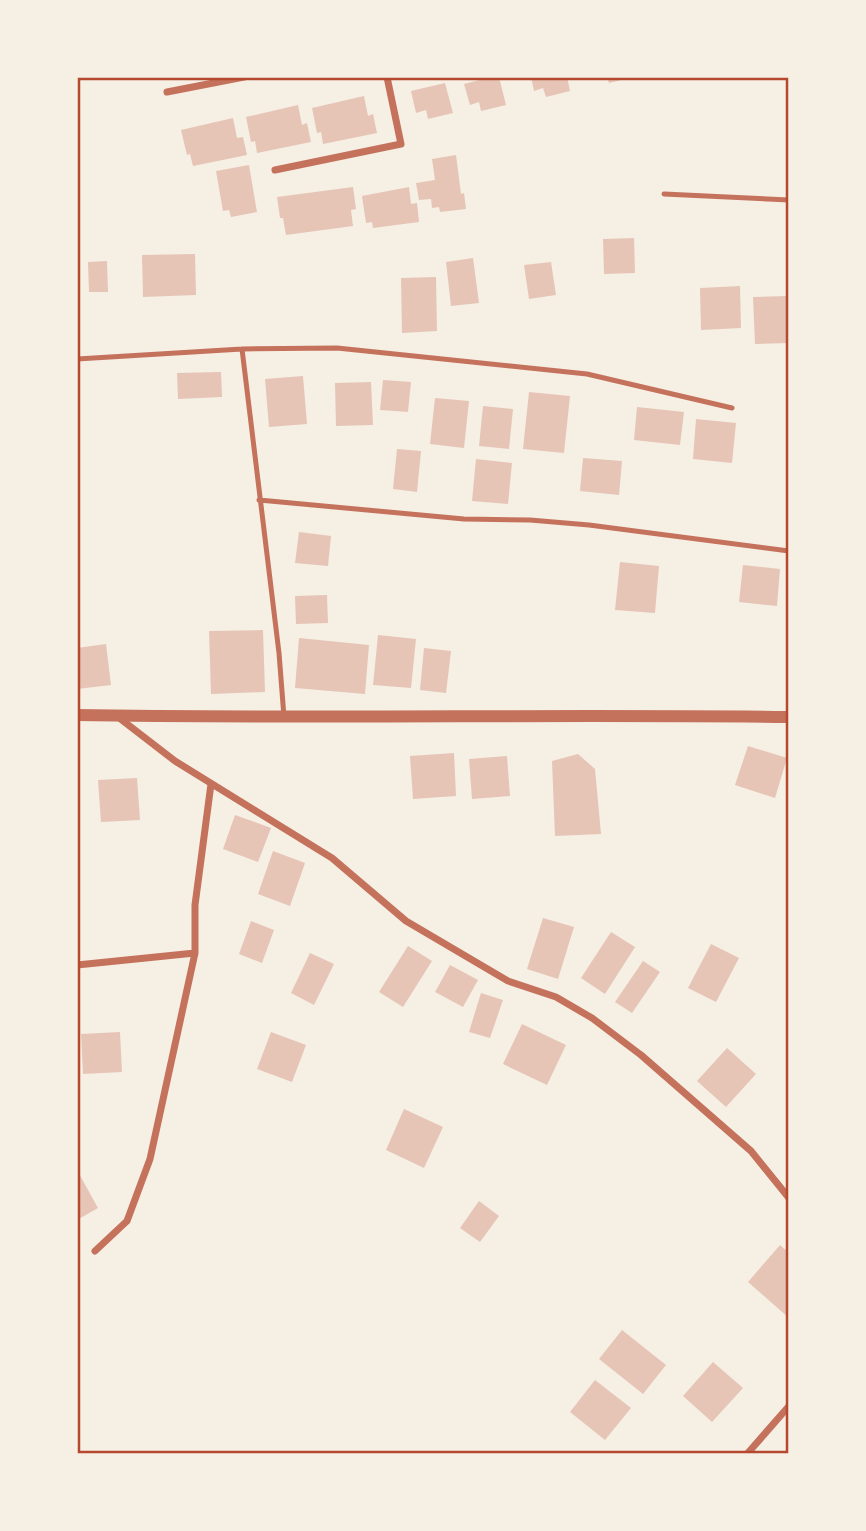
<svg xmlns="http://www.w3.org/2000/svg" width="866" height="1531" viewBox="0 0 866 1531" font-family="Barlow,sans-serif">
<rect width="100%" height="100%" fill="#f6efe4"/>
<path fill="#e6c5b7" d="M491,77H499L506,105L481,111L479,102L470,105L464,84Z
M531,77H567L570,91L546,97L543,88L534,91Z
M607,77H629V78L609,83Z
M445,83L453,113L428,119L426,110L416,113L411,91Z
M364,96L368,116L373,114L377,133L323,144L321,132L317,133L312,108Z
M298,105L302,125L307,123L311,142L257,153L255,141L251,142L246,117Z
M233,118L237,138L243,137L247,155L193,166L190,154L187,155L181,130Z
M456,155L461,194L464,193L466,209L440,212L439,207L432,208L431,199L419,200L416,183L435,180L432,159Z
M249,165L257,212L231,217L229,210L223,211L216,171Z
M353,187L356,209L351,210L353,226L286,235L283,218H280L277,197Z
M409,187L411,204L417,203L419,222L373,228L372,222L366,223L362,196Z
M634,238L635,273L604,274L603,239Z
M195,254L196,295L143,297L142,255Z
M473,258L479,303L451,306L446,262Z
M107,261L108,292H89L88,262Z
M551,262L556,295L529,299L524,265Z
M436,277L437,331L402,333L401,278Z
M740,286L741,328L701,330L700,288Z
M787,296L789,343L755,344L753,297Z
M221,372L222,397L178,399L177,373Z
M303,376L307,424L269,427L265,379Z
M383,380L411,382L408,412L380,410Z
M371,382L373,425L336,426L335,383Z
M529,392L570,396L564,453L523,449Z
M435,398L469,401L464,448L430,444Z
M483,406L513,409L509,449L479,446Z
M637,407L684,412L680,445L634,440Z
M696,419L736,423L732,463L693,459Z
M397,449L421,451L417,492L393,489Z
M583,458L622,461L619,495L580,491Z
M476,459L512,463L508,504L472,501Z
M299,532L331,536L328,566L295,563Z
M620,562L659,566L655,613L615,610Z
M743,565L780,569L777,606L739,602Z
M327,595L328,623L296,624L295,596Z
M263,630L265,692L211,694L209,631Z
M378,635L416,639L411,688L373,685Z
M299,638L369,645L365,694L295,688Z
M106,644L111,685L77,689V648Z
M424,648L451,651L446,693L420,690Z
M748,746L787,758L775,798L735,785Z
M454,753L456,796L413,799L410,756Z
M578,754L595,769L601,834L555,836L552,761Z
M507,756L510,796L472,799L469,759Z
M137,778L140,820L101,822L98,780Z
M235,815L271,828L258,862L223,849Z
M273,851L305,863L290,906L258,894Z
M543,918L574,927L558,979L527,969Z
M251,921L274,930L262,963L239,954Z
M611,932L635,947L605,994L581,978Z
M711,944L739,958L716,1002L688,988Z
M408,946L432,961L403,1007L379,992Z
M310,953L334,964L314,1005L291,993Z
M643,961L660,972L632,1013L615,1002Z
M450,965L478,980L463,1007L435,992Z
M481,993L503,1000L490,1038L469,1032Z
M522,1024L566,1045L547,1085L503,1064Z
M120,1032L122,1072L83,1074L81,1034Z
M271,1032L306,1045L292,1082L257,1069Z
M727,1048L756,1074L726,1107L697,1081Z
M404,1109L443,1127L424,1168L386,1150Z
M77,1170L98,1208L77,1220Z
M479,1201L499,1216L480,1242L460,1228Z
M780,1245L789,1253V1318L748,1282Z
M622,1330L666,1365L643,1394L599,1359Z
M713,1362L743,1388L712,1422L683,1396Z
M595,1380L631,1408L605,1440L570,1412Z"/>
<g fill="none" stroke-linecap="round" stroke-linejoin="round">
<path stroke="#c5725c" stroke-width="5" d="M664,194L789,200
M242,349L279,653L284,717
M77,359L242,349L337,348L587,374L732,408
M259,500L464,519L530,520L589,525L789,551"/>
<path stroke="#c5725c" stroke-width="7" d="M167,92L244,77
M275,170L401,144L387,77
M118,717L175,761L332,858L406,921L508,981L556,997L592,1018L641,1055L751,1151L789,1198
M77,965L195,953
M95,1251L127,1221L150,1159L195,953V905L211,784
M747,1454L789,1406"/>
<path stroke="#c5725c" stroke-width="12" d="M77,715C314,719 552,714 789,717"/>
</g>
<rect width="866" height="1531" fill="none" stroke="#f6efe4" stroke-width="158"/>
<rect x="79" y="79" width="708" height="1373" fill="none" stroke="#b5482f" stroke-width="2.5"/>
</svg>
